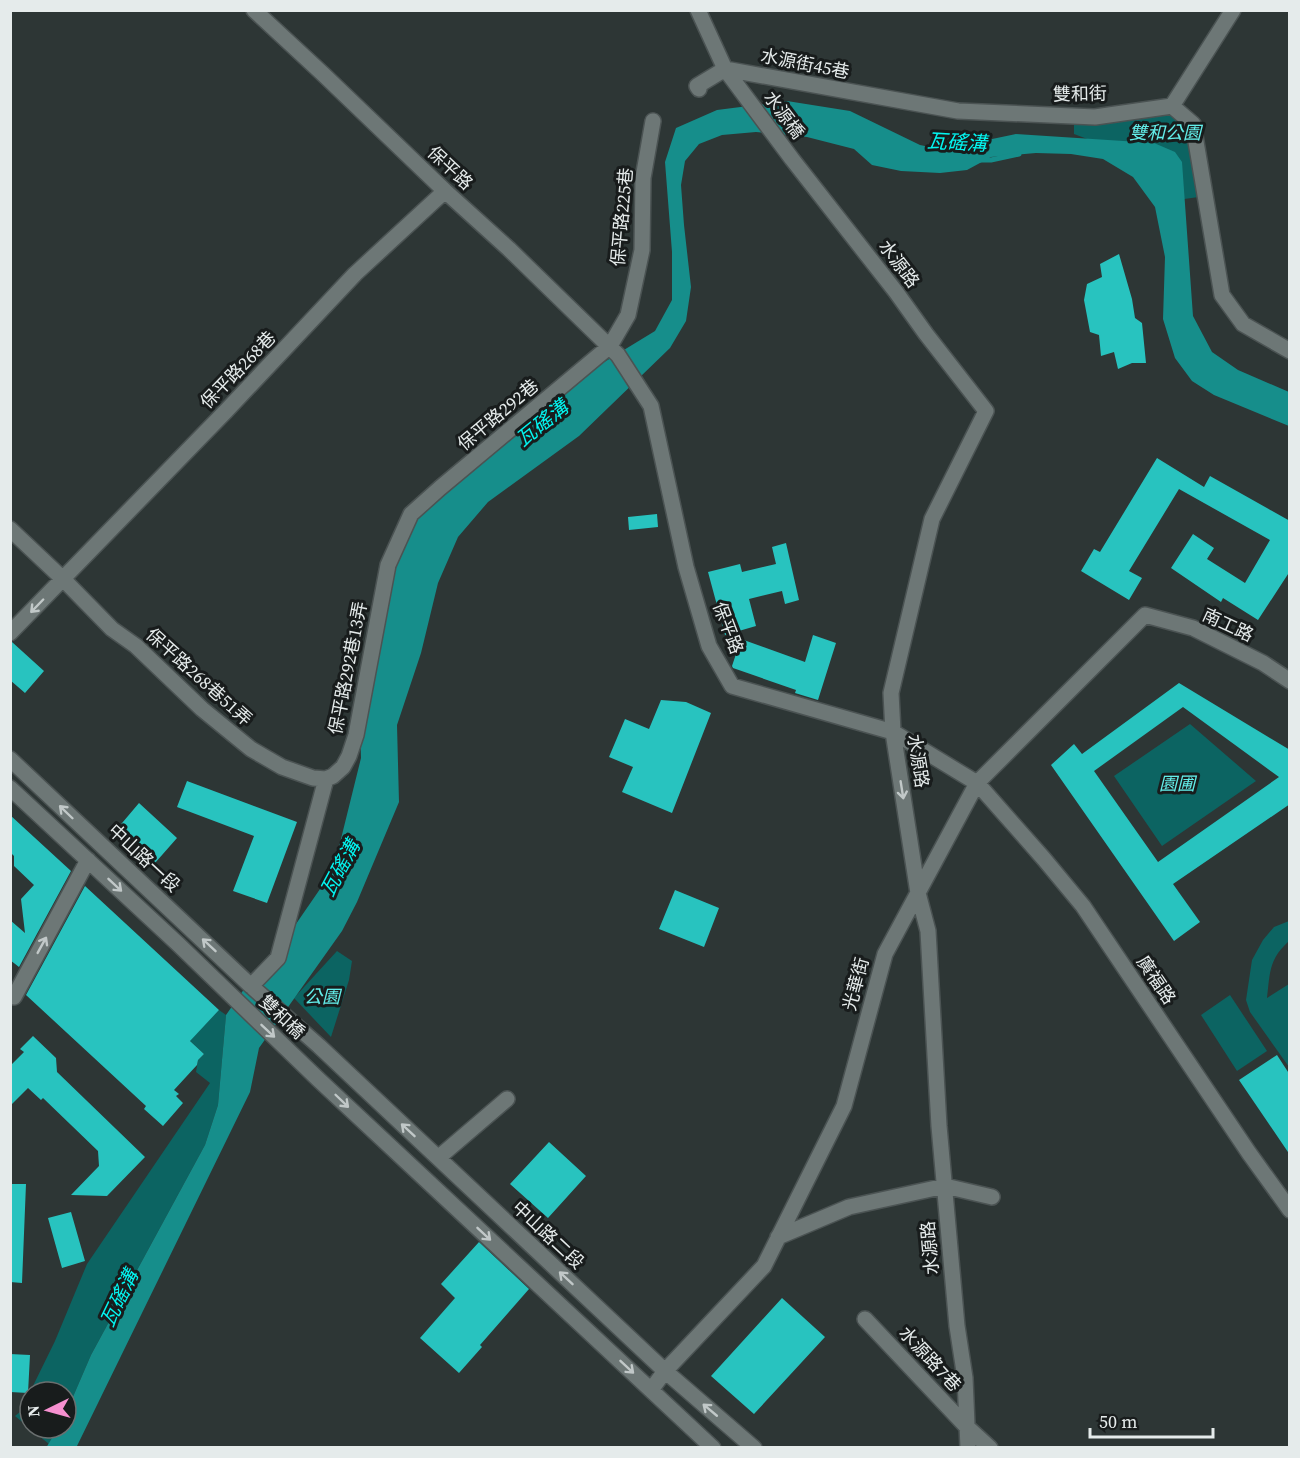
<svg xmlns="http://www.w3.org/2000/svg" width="1300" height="1458" viewBox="0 0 1300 1458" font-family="'Source Serif 4','Noto Sans TC',serif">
<rect width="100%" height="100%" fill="#2d3635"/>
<path fill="#0c6462" d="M1175,105L1193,124L1206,196L1177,200L1090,140L1074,134V116Z
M1190,724L1256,781L1162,846L1114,776Z
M1289,921V941C1269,959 1270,972 1267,998L1289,984V1067L1250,1012L1246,1000L1252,960L1263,940L1274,927Z
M337,951L352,961L349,980L331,1037L294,998Z
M1230,995L1267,1051L1237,1071L1201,1015Z
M219,1010L226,1015L218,1105L205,1145L91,1355L66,1413V1392H30L55,1341L87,1264L210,1083L196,1072L198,1060L204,1054L186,1037L196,1034Z
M30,1392V1428H58L49,1444L15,1416L20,1412Z"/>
<path fill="#168e8b" d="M787,101L850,111L920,145L949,151L973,143L1016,134L1154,143L1175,152L1182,162L1193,316L1212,352L1238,370L1289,392V426L1214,395L1192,381L1175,358L1163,319L1165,257L1155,207L1133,177L1103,159L1071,154L1036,153L991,157L967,170L940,173L901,171L872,165L854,149L807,137L756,132L722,135L699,144L685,161L681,185L684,225L691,287L686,321L670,348L579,436L488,502L458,537L438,583L421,653L397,725L399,802L357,902L342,931L259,1048L250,1092L77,1446L76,1447L46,1448L58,1428H66V1413L91,1355L205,1145L218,1105L226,1015L256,972L287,937L329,876L338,851L361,758L360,725L391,585L406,533L429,503L541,413L596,367L655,331L672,300V252L665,162L676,128L717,110Z"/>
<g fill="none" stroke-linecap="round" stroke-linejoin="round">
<path stroke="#168e8b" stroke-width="5" d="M978,160H991L1019,154"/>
</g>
<path fill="#28c3bf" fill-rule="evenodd" d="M1119,254L1132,299L1135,318L1142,323L1146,363H1132L1118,369L1114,352L1101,356L1099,335L1090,332L1084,300L1087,284L1102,277L1100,264Z
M1157,458L1204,487L1210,476L1290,521V571L1258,620L1223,598L1221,602L1171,568L1193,534L1214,548L1207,559L1245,583L1270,540L1179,489L1129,571L1142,578L1129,600L1081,571L1094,549L1100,552Z
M657,514L658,527L629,530L628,517Z
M786,543L799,600L785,604L782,591L749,599L756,626L725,635L708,572L740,564L742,572L776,564L772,547Z
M813,635L836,643L818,700L795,693L796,690L733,668L732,666L741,639L805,662Z
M10,642H12L44,671L25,693L10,680Z
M1179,683L1290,750V804L1173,884L1200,922L1174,941L1051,765L1074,744L1082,754ZM1183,707L1279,777L1158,862L1094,771Z
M661,700L686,702L711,713L672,813L622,792L633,767L609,757L625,719L649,729Z
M187,781L297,822L267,903L233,891L254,836L177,807Z
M139,803L177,838L155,863L117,829Z
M10,815L71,871L19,967L10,960V920L25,933L21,899L34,885L14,866V856L10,852Z
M85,886L219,1010L190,1041L204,1054L198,1060L197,1065L174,1090L179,1094L176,1096L183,1103L163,1126L144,1109L146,1106L26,995Z
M675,890L719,908L704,947L659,929Z
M33,1036L56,1058L57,1072L145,1157L107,1196L71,1195L99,1166L98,1151L43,1098L41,1100L28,1088L10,1106V1066L24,1052L20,1049Z
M1277,1055L1290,1075V1155L1239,1080Z
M549,1142L586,1176L548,1218L510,1184Z
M10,1184H26L22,1283L10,1282Z
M71,1212L85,1261L62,1268L48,1218Z
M479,1242L529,1289L480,1345L482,1347L459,1373L420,1338L455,1298L441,1284Z
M782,1298L825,1337L754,1414L711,1376Z
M10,1354L30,1355L28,1393L10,1392Z"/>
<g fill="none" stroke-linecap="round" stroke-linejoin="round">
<defs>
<path id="minor" d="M254,10L323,74L445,191L509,249L618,355L651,406L686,567L709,646L732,686L893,732L977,783L1044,859L1083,906L1249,1153L1290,1210
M698,10L725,69L792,159L896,292L926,334L986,411L932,519L891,693L893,732L918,893L928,931L939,1126L957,1326L965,1378L968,1448
M699,89L697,86L725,69L958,111L1095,117L1172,106L1233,10
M1172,106L1193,124L1222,295L1243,324L1290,351
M10,529L63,579L112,629L136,646L202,709L251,749L282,767L313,778L326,779L333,776L343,767L349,756L356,735L388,565L411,514L440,488L610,346L628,315L642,250L643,178L653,121
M10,633L226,411L355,274L445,191
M10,759L251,986L319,1046L665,1371L754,1448
M10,788L178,944L318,1079L713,1448
M251,986L278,958L326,779
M14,997L88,860
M438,1158L507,1099
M778,1237L849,1207L945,1186L992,1197
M865,1319L966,1426L990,1448
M651,1390L665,1371L764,1266L844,1106L885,954L977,783L1145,615L1193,628L1263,663L1290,681"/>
</defs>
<use href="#minor" stroke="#4b5353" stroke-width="18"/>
<use href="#minor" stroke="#6d7776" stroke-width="15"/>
</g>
<defs><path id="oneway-shaft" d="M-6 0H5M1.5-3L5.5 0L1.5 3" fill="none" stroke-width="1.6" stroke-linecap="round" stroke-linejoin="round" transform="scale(1.5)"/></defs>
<g stroke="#c1c8c8">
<use href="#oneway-shaft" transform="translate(37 606) rotate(134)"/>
<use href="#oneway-shaft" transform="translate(902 790) rotate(81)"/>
<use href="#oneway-shaft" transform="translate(66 812) rotate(-136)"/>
<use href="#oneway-shaft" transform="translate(115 885) rotate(43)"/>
<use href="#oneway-shaft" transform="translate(42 945) rotate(-61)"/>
<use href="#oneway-shaft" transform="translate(209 945) rotate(-137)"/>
<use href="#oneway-shaft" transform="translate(268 1031) rotate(43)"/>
<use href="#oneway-shaft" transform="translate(342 1101) rotate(44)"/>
<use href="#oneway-shaft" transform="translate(408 1130) rotate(-137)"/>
<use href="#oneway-shaft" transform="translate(484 1234) rotate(43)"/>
<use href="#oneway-shaft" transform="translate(566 1278) rotate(-137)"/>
<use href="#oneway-shaft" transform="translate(627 1367) rotate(43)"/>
<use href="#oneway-shaft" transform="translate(710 1410) rotate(-140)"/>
</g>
<g text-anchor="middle" stroke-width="6" stroke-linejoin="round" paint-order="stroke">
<g font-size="18" fill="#e5ebeb" stroke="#181c1c">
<text transform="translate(805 64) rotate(11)" y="6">水源街45巷</text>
<text transform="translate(1080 94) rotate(-1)" y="6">雙和街</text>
<text transform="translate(784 115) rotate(53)" y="6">水源橋</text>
<text transform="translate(450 168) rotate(43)" y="6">保平路</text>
<text transform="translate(622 217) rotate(-85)" y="6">保平路225巷</text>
<text transform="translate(899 264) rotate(53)" y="6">水源路</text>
<text transform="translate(238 370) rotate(-46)" y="6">保平路268巷</text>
<text transform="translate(498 415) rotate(-40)" y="6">保平路292巷</text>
<text transform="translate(1228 625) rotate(25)" y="6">南工路</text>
<text transform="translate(728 628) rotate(69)" y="6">保平路</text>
<text transform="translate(348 668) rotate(-79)" y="6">保平路292巷13弄</text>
<text transform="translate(199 677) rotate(42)" y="6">保平路268巷51弄</text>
<text transform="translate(918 761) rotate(81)" y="6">水源路</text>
<text transform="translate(144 858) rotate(43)" y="6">中山路一段</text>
<text transform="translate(1156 980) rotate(56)" y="6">廣福路</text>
<text transform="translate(856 984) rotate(-75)" y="6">光華街</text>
<text transform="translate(282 1017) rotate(43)" y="6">雙和橋</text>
<text transform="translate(548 1235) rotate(43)" y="6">中山路二段</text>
<text transform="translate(930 1248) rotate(-95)" y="6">水源路</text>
<text transform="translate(930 1359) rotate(47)" y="6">水源路7巷</text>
</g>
<g font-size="18" font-style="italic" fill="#63eeea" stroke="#181c1c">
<text x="1165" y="139">雙和公園</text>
<text x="1177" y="790">園圃</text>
<text x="322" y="1003">公園</text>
</g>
<g font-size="20" font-style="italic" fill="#03f5f0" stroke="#181c1c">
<text transform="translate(957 142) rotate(3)" y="7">瓦磘溝</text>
<text transform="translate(542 423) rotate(-39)" y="7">瓦磘溝</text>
<text transform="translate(340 868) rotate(-62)" y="7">瓦磘溝</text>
<text transform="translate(119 1298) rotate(-64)" y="7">瓦磘溝</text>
</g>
</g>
<rect width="1300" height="1458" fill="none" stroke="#e5ebeb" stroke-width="24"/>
<g transform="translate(48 1410) rotate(265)"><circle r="28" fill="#181c1c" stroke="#6a6f6f" stroke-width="1.5"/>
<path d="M0-4.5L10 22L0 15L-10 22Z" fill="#f690d0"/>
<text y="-9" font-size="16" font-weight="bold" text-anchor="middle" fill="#e5ebeb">N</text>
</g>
<path d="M1090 1428v9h123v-9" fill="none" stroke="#e5ebeb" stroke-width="3"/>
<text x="1099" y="1428" font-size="18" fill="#e5ebeb" stroke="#181c1c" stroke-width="4.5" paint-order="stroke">50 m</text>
</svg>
